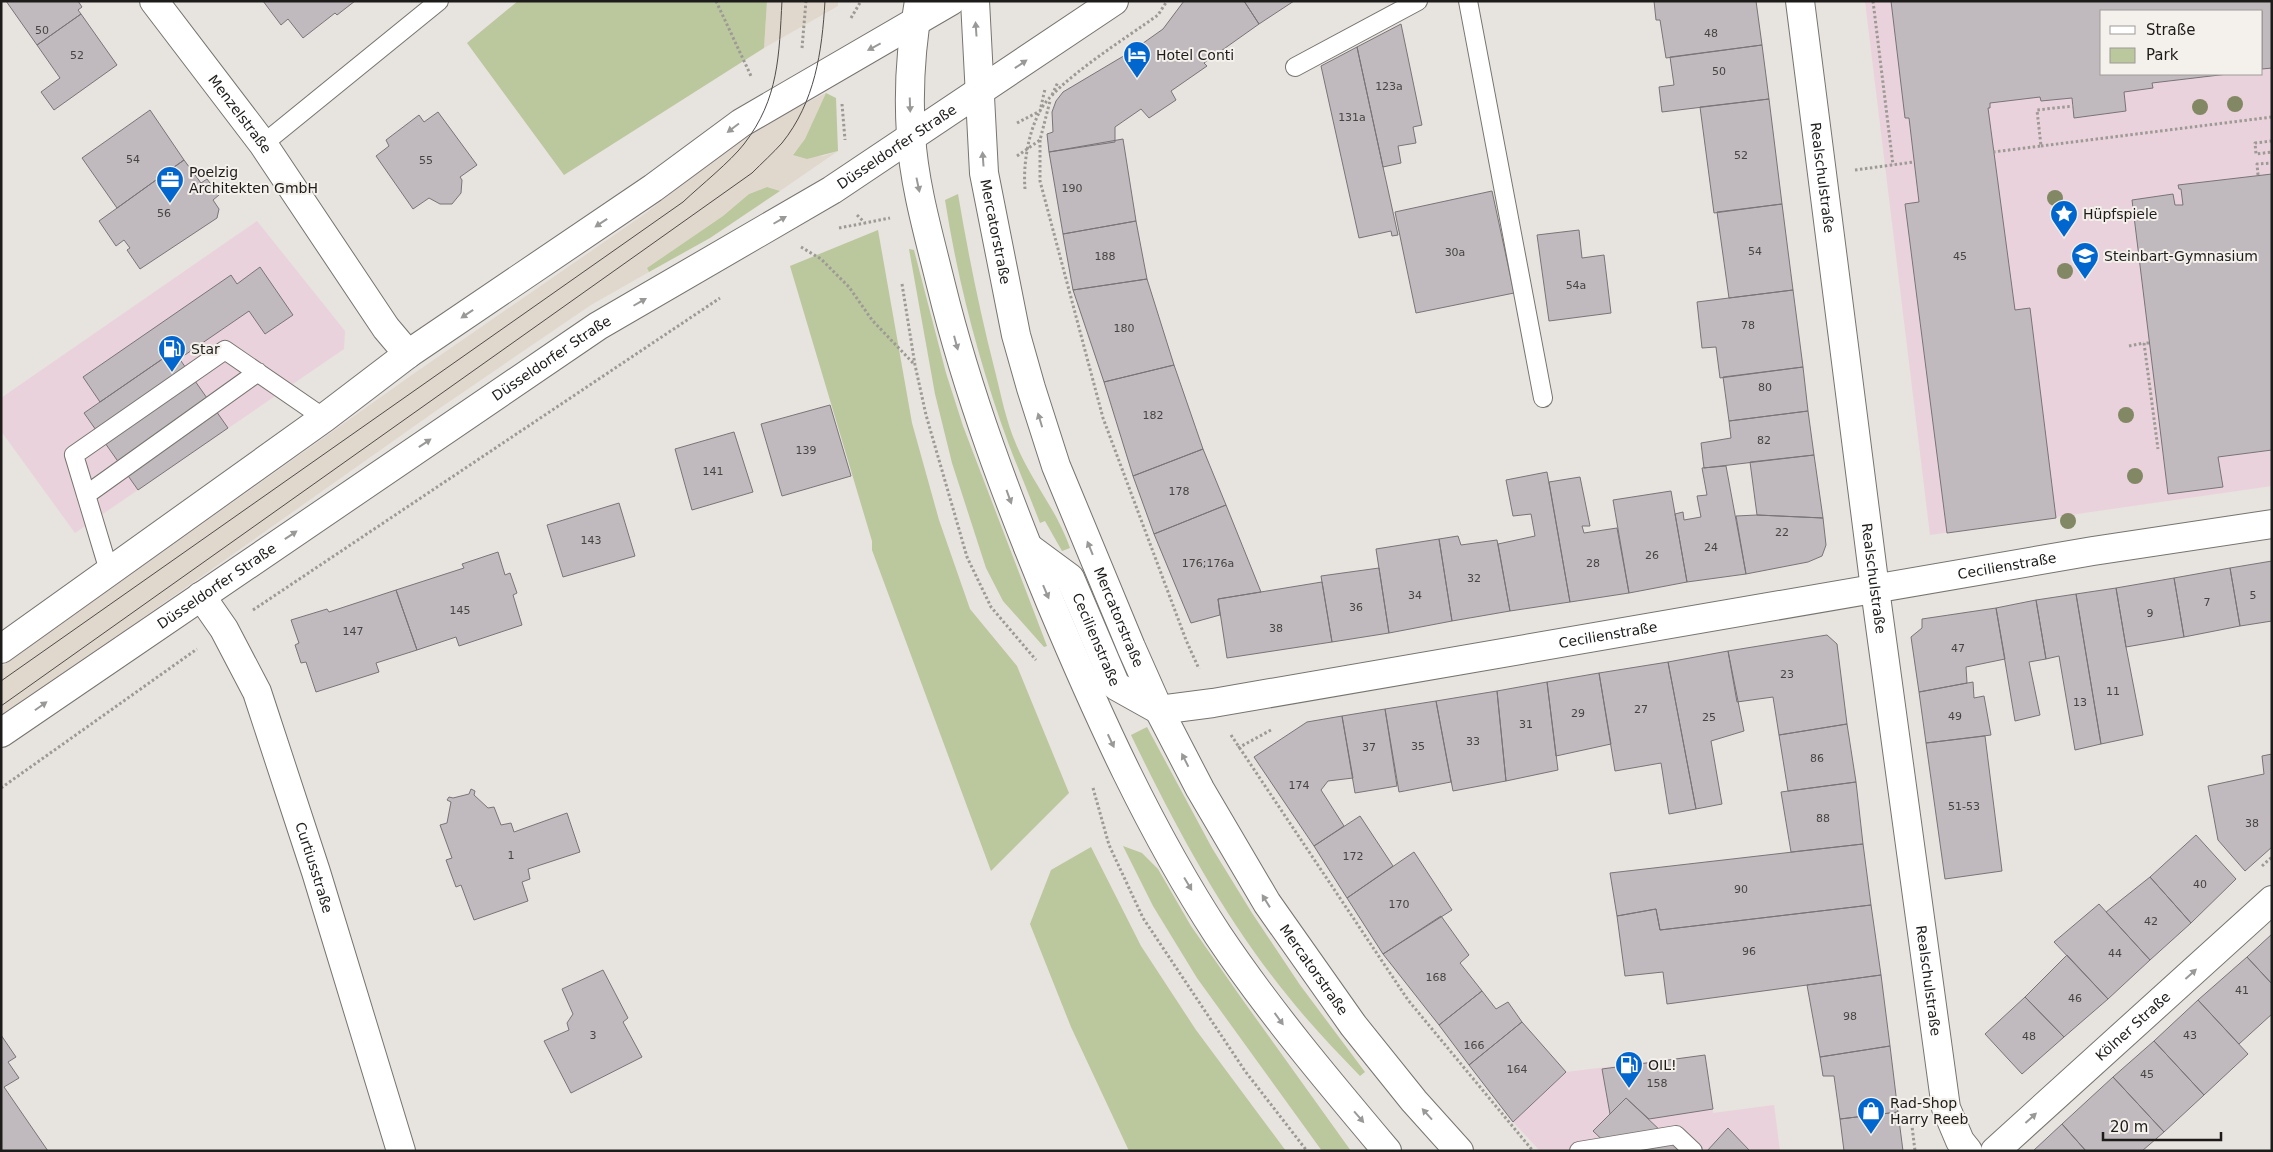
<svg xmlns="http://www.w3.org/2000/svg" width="2273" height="1152" viewBox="0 0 2273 1152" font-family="'DejaVu Sans',sans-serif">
<rect width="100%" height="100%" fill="#e7e3de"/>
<path fill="#ead2dc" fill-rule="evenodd" d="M1865,1H2272V486L1930,535ZM2102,11H2262V74H2102Z
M257,221L345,331L344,349L75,533L1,431V398Z
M1705,1055L1713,1113L1774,1105L1780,1151H1540L1513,1122L1566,1072Z"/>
<path fill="#e1d8cd" d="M767,1H838V6L764,48Z
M826,93L805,140L793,154L823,156L838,151L780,191L767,187L749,194L723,216L647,268L649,272L591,305L440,408L1,718V667L416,372L646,213L732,145L772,120Z"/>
<path fill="#bbc79d" d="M518,1H767L764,48L564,175L467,43Z
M826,93L836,98L838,151L807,159L793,155L805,139Z
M767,187L780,191L710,238L649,272L647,268L723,216L749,194Z
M958,194C968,253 980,313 995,371C1001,395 1006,421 1016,444C1031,481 1057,510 1070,548L1062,551L1045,521L1040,523C1030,497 1019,471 1009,445C980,366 958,283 945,200Z
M878,230L912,423L939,520L970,609L1017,666L1069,793L991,871L872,550V541L790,266Z
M909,249L914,250L946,373L963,426L1047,646L1044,647L1003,601L986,568L952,463L935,394Z
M1147,727L1212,848L1252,913L1300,985L1365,1072L1360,1076C1335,1050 1309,1023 1287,995C1223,916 1175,826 1131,735Z
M1123,846L1142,853L1158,869L1191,926L1242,999L1351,1151H1322L1197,978L1153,906Z
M1091,847L1141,946L1196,1030L1286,1151H1129L1071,1027L1030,924L1051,870Z"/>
<path fill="#c0babe" stroke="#797477" d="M6,1H78L82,7L78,10L81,14L37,45Z
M263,1H355L337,15L335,13L303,38L288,19L281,25Z
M1184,1H1244L1259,24L1204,63L1207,66L1171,91L1176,100L1149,118L1141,109L1115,127V142L1049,152L1047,134L1053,132L1052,112L1056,101L1063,92L1132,51L1163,29Z
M1244,1H1294L1259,24Z
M1654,1H1756L1762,45L1666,58L1660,20H1656Z
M1891,1H2272V68L2262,69V11H2102V74H2228L2152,83L2153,88L2124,92L2126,111L2074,118L2072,98L2041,101L2040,97L1990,103V108H1988L2015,310L2030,308L2056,518L1947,533L1905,204L1919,202L1909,118H1905Z
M81,14L117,65L54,110L41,92L60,78L37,45Z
M1401,24L1422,125L1413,127L1416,143L1398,146L1401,163L1383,167L1357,47Z
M1762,45L1769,99L1662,112L1659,87L1674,85L1670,57Z
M1357,47L1383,167L1398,235L1392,236L1391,231L1359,238L1321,66Z
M1769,99L1782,204L1714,213L1700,107Z
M150,110L184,160L117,208L82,158Z
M438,112L477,165L460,177L462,180L461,193L452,204H440L429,198L413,209L376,156L389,146L386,140L419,115L424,122Z
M1123,139L1136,221L1063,234L1049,152Z
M184,160L201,183L207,179L219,195L213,200L219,209L217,218L140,269L127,250L130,248L124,240L116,246L99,221Z
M2272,174V450L2218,457L2223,487L2168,494L2132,200L2173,194L2175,205H2183L2181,189H2179L2178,185Z
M1492,191L1514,293L1416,313L1395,212Z
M1782,204L1793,290L1729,298L1717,212Z
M1136,221L1147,279L1073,290L1063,234Z
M1579,230L1582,258L1604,255L1611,313L1549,321L1537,235Z
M260,267L293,315L265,334L249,311L179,359L174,351L100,402L83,377L231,275L237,284Z
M1147,279L1174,365L1104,382L1073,290Z
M1793,290L1803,367L1720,378L1716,347L1702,348L1697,302Z
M174,351L228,428L138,490L84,413Z
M1174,365L1203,449L1133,476L1104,382Z
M1803,367L1808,411L1729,421L1723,377Z
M830,405L851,476L782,496L761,424Z
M1808,411L1814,455L1704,468L1701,443L1731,438L1729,421Z
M734,432L753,492L692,510L675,449Z
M1203,449L1226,505L1154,534L1133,476Z
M1814,455L1823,518L1757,515L1750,462Z
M1726,466L1746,574L1687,582L1675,514L1683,512L1684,520L1701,517L1697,496L1707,495L1702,468Z
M1547,472L1570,602L1510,611L1498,544L1535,536L1531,514L1513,516L1506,480Z
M1580,477L1590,526H1582L1584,533L1617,528L1629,593L1570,602L1549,482Z
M1671,491L1687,582L1629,593L1613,500Z
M619,503L635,556L563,577L547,525Z
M1226,505L1261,592L1218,599L1220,615L1191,623L1154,534Z
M1757,515L1823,518L1826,545L1822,556L1808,562L1746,574L1736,516Z
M1458,536L1461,545L1497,540L1510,611L1452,621L1439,539Z
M1439,539L1452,621L1389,633L1376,549Z
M498,552L505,575L510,573L517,593L513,595L522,625L459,646L456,637L417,650L396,590L464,568L462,564Z
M2272,561V621L2240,626L2230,568Z
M1379,568L1389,633L1332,642L1321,576Z
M2230,568L2240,626L2184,637L2174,578Z
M2174,578L2184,637L2126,647L2116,588Z
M1322,582L1332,642L1227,658L1218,599Z
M2116,588L2126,647L2143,735L2101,744L2076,594Z
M396,590L417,650L376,663L379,672L316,692L306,662L301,663L295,645L299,643L291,620L327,609L329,612Z
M2076,594L2101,744L2075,750L2059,656L2046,659L2036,600Z
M2036,600L2046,659L2029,662L2040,715L2015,721L1996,608Z
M1996,608L2005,659L1966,667L1967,683L1919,692L1911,637L1922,628V619Z
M1827,635L1837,644L1847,724L1779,735L1773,697L1737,702L1728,651Z
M1728,651L1744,731L1711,741L1722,804L1696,809L1668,662Z
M1668,662L1696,809L1669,814L1661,763L1615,771L1599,673Z
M1599,673L1611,744L1556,756L1547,682Z
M1547,682L1558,770L1506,781L1497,691Z
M1973,682L1974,698L1984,696L1991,735L1926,743L1919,692Z
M1497,691L1506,781L1453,791L1436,701Z
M1436,701L1451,782L1399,792L1385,709Z
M1385,709L1397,786L1355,793L1342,716Z
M1342,716L1353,778L1328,781L1321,790L1344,826L1314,846L1254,757L1307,722Z
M1847,724L1856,782L1788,791L1779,735Z
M1985,736L2002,871L1945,879L1926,743Z
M2272,754V847L2245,871L2218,840L2208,786L2264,774L2262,756Z
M1856,782L1863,844L1791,852L1781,792Z
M471,789L475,791L474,795L488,808L494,807L501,825L511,823L514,832L567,813L580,852L528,869L530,879L522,882L528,901L474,920L461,885L456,887L446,860L452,858L440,825L447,823L451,802L447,800L449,797L453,798L469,794Z
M1360,816L1393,866L1347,898L1314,846Z
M2196,835L2236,879L2191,923L2150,877Z
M1863,844L1871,905L1660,930L1656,909L1617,916L1610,873Z
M1414,852L1452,910L1383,954L1347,898Z
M2150,877L2191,923L2150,960L2106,912Z
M2099,904L2150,960L2108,999L2054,942Z
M1871,905L1881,975L1667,1004L1663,972L1625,976L1617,916L1656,909L1660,930Z
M1441,916L1469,955L1460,963L1482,991L1439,1025L1383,954Z
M2272,934V984L2247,957Z
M2067,955L2108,999L2064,1037L2025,997Z
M2247,957L2272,984V1014L2239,1044L2198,1000Z
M603,970L628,1018L623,1022L642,1057L571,1093L544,1041L569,1030L567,1023L573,1014L562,989Z
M1881,975L1890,1046L1820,1057L1807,985Z
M1482,991L1496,1009L1508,1002L1522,1022L1469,1065L1439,1025Z
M2025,997L2064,1037L2022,1074L1985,1034Z
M2198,1000L2248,1054L2204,1095L2154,1041Z
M1522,1022L1566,1072L1513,1122L1469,1065Z
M1,1035L16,1057L8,1062L19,1078L4,1087L48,1151H1Z
M2154,1041L2204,1095L2164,1132L2113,1077Z
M1890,1046L1898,1112L1840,1119L1834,1076H1823L1820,1057Z
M1705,1055L1713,1109L1649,1119L1626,1098L1610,1114L1602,1069Z
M2113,1077L2164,1132L2142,1151H2086L2062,1124Z
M1626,1098L1682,1151H1614L1593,1131Z
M1898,1112L1903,1151H1844L1840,1119Z
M2062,1124L2086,1151H2033Z
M1728,1128L1750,1151H1707Z"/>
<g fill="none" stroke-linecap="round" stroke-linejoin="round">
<defs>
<path id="lane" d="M1468,1L1543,398
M1295,67L1418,1
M263,144L439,1
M86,495L258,372
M109,571L74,455L225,350L324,418
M1579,1151L1676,1135L1693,1151"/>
<g id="street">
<path id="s1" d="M154,1L263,144L386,328L408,354"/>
<path id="s2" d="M1800,1L1875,589L1946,1108L1960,1141L1968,1151"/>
<path id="s3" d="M1028,547L1070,578L1116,686L1159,710L1213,703L2093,551L2272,524"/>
<path id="s4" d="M201,596L224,629L257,692L316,872L401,1151"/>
<path id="s5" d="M1995,1151L2272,900"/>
</g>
<g id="secondary">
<path d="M1,649L324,418L408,354L653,188L741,123L951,1"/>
<path id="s6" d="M1,733L598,326L832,190L1114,1"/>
</g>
<g id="primary">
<path d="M919,1C911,45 908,90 911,135C914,185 929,236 941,285C968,395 1008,500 1051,604C1099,718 1150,831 1218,935C1269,1011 1328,1081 1387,1151"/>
<path id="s7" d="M975,1L984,173L1016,335L1031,388L1056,466L1131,647L1159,710L1200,789L1267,903L1353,1025L1414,1101L1459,1151"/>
</g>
</defs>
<use href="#lane" stroke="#777470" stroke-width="20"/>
<use href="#street" stroke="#777470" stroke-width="30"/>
<use href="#secondary" stroke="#777470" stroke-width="30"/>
<use href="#primary" stroke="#777470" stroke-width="30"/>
<path stroke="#9d9a96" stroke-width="3" stroke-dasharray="2.5 2.5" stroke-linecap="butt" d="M716,1L751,76
M1873,1L1893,165
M851,18L861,1
M802,48L806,1
M1052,95L1058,82
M842,104L845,140
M1017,123L1040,111L1045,89
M1040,140V181L1103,418L1186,640L1199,669
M2272,141L2255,143L2256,154L2272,152
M2041,146L2272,117
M1993,152L2041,146L2037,110L2073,106
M1017,156L1040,140L1050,101
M1855,170L1914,162
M2258,175L2257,164L2272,163
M1025,189C1023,165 1028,133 1040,111C1054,83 1129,36 1158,15L1167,1
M857,215L865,223L890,218
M839,228L865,223
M801,247L821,259L849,287L872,320L914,364
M902,284L915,365L926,415L967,557L991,607L1036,660
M2149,343H2144L2158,449
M2129,346L2144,343
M253,610L720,298
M1231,735L1408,1000L1533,1151
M1238,748L1271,730
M1,788L197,649
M1093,788L1109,845L1143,918L1245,1071L1307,1151
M2262,866L2272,857
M1911,1118L1915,1151"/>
<use href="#lane" stroke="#fff" stroke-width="18"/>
<use href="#street" stroke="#fff" stroke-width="28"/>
<use href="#secondary" stroke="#fff" stroke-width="28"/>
<use href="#primary" stroke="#fff" stroke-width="28"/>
<path stroke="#4e4c49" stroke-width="1" d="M1,681L683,202C701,185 730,162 744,144C779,99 779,55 782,1
M1,706L752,173C762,163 773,153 782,143C815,102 822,52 825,1"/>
</g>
<g fill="#828764">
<circle cx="2235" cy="104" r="8"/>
<circle cx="2200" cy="107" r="8"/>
<circle cx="2055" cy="198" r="8"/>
<circle cx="2065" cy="271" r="8"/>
<circle cx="2126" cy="415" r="8"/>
<circle cx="2135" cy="476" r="8"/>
<circle cx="2068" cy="521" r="8"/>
</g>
<defs><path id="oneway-solid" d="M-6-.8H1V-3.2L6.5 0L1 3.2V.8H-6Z" transform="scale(1.25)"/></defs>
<g fill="#999998">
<use href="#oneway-solid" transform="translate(976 29) rotate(-94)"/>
<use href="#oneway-solid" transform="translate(874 47) rotate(152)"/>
<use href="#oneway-solid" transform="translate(1021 64) rotate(-34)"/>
<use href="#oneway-solid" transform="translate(910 105) rotate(88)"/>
<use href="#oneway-solid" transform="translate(733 128) rotate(143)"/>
<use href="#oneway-solid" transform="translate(983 159) rotate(-94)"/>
<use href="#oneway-solid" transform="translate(918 185) rotate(78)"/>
<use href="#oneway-solid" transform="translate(780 220) rotate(-30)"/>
<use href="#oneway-solid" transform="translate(601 223) rotate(146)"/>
<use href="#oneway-solid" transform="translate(640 302) rotate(-30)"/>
<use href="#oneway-solid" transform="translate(467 314) rotate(146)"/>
<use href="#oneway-solid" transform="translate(956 343) rotate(75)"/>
<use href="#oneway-solid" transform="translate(1040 420) rotate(-107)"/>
<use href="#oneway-solid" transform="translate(425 443) rotate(-34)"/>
<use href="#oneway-solid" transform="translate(1009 497) rotate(70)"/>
<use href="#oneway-solid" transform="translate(291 535) rotate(-34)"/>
<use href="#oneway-solid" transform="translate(1090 548) rotate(-112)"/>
<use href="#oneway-solid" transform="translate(1046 592) rotate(67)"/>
<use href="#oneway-solid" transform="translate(41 706) rotate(-35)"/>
<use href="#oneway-solid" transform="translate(1111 741) rotate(65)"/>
<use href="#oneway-solid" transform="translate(1185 760) rotate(-117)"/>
<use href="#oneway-solid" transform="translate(1188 884) rotate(59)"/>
<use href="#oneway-solid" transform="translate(1266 901) rotate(-122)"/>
<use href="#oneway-solid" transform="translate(2191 974) rotate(-42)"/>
<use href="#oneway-solid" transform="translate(1279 1019) rotate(54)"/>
<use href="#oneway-solid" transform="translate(1427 1114) rotate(-132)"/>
<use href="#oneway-solid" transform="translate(1359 1117) rotate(49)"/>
<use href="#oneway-solid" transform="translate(2031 1118) rotate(-42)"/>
</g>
<defs>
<symbol id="hotel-pin" viewBox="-11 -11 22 30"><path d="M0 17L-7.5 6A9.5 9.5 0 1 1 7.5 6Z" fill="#0266cf" stroke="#f4f0eb"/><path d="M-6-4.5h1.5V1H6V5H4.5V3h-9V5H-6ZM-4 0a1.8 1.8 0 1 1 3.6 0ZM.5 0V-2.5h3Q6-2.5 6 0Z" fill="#fff"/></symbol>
<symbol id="office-pin" viewBox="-11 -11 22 30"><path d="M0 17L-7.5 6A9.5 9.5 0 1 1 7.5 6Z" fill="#0266cf" stroke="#f4f0eb"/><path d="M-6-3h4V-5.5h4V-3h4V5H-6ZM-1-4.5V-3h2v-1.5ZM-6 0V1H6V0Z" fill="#fff"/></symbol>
<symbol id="sight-pin" viewBox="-11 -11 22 30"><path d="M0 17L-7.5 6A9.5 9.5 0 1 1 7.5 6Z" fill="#0266cf" stroke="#f4f0eb"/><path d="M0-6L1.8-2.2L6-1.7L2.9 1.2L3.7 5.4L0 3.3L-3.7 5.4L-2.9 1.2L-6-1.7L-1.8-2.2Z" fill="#fff"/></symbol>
<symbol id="school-pin" viewBox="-11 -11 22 30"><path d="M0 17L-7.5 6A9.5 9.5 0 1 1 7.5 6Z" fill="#0266cf" stroke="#f4f0eb"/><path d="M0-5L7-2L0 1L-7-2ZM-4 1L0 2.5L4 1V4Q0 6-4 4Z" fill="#fff"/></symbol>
<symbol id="fuel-pin" viewBox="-11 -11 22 30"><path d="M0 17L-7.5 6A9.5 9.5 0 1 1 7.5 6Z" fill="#0266cf" stroke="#f4f0eb"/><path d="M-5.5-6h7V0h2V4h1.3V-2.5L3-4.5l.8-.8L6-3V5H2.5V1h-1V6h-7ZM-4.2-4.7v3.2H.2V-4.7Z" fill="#fff"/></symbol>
<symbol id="shop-pin" viewBox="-11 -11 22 30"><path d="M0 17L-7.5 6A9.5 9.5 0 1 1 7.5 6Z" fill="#0266cf" stroke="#f4f0eb"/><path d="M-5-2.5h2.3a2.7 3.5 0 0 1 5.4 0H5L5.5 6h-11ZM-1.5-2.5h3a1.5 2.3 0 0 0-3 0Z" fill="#fff"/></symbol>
</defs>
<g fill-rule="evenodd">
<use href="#hotel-pin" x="1121" y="39" width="32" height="43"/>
<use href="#office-pin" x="154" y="164" width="32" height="43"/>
<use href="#sight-pin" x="2048" y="198" width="32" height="43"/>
<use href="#school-pin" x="2069" y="240" width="32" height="43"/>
<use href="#fuel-pin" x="156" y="333" width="32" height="43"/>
<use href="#fuel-pin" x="1613" y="1049" width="32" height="43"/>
<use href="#shop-pin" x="1855" y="1095" width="32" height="43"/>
</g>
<g text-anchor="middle" stroke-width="4" stroke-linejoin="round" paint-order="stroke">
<g font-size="11" fill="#464443">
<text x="42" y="34">50</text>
<text x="1711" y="37">48</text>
<text x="77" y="59">52</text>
<text x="1719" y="75">50</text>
<text x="1389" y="90">123a</text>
<text x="1352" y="121">131a</text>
<text x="1741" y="159">52</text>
<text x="133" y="163">54</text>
<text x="426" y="164">55</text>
<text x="1072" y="192">190</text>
<text x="164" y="217">56</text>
<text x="1755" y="255">54</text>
<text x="1455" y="256">30a</text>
<text x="1105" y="260">188</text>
<text x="1960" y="260">45</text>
<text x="1576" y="289">54a</text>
<text x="1748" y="329">78</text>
<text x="1124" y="332">180</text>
<text x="1765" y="391">80</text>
<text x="1153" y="419">182</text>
<text x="1764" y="444">82</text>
<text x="806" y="454">139</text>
<text x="713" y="475">141</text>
<text x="1179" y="495">178</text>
<text x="1782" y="536">22</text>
<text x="591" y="544">143</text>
<text x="1711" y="551">24</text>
<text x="1652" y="559">26</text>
<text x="1208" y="567">176;176a</text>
<text x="1593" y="567">28</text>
<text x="1474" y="582">32</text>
<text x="1415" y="599">34</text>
<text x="2253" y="599">5</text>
<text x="2207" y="606">7</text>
<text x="1356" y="611">36</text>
<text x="460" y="614">145</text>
<text x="2150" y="617">9</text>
<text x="1276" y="632">38</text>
<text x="353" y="635">147</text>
<text x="1958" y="652">47</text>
<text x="1787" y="678">23</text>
<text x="2113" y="695">11</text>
<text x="2080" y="706">13</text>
<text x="1641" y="713">27</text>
<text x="1578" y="717">29</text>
<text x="1955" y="720">49</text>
<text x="1709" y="721">25</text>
<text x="1526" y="728">31</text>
<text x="1473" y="745">33</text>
<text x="1418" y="750">35</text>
<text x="1369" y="751">37</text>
<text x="1817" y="762">86</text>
<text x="1299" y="789">174</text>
<text x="1964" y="810">51-53</text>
<text x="1823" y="822">88</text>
<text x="2252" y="827">38</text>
<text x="511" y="859">1</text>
<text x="1353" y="860">172</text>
<text x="2200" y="888">40</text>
<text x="1741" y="893">90</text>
<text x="1399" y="908">170</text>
<text x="2151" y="925">42</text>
<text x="1749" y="955">96</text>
<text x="2115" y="957">44</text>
<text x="1436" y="981">168</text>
<text x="2242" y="994">41</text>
<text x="2075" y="1002">46</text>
<text x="1850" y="1020">98</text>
<text x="593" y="1039">3</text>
<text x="2190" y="1039">43</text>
<text x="2029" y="1040">48</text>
<text x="1474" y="1049">166</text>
<text x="1517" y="1073">164</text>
<text x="2147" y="1078">45</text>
<text x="1657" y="1087">158</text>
</g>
<g font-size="14" fill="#1d1c1a" stroke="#f4f0eb" text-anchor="start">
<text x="1156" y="60">Hotel Conti</text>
<text x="189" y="177">Poelzig<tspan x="189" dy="16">Architekten GmbH</tspan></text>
<text x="2083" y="219">Hüpfspiele</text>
<text x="2104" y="261">Steinbart-Gymnasium</text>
<text x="191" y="354">Star</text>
<text x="1648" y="1070">OIL!</text>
<text x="1890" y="1108">Rad-Shop<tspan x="1890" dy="16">Harry Reeb</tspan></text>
</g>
<g font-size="14" fill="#1d1c1a" stroke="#f4f0eb">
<text dy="5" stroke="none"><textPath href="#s1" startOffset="142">Menzelstraße</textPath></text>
<text dy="5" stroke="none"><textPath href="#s6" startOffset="1071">Düsseldorfer Straße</textPath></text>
<text dy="5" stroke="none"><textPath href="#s2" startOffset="178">Realschulstraße</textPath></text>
<text dy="5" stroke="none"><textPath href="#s7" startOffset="232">Mercatorstraße</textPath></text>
<text dy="5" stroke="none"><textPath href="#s6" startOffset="666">Düsseldorfer Straße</textPath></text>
<text dy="5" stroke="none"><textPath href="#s3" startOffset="1079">Cecilienstraße</textPath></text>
<text dy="5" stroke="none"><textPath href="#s2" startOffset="582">Realschulstraße</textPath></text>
<text dy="5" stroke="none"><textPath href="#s6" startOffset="261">Düsseldorfer Straße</textPath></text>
<text dy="5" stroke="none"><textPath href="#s7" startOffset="638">Mercatorstraße</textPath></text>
<text dy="5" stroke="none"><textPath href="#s3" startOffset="674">Cecilienstraße</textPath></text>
<text dy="5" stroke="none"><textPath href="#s3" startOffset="119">Cecilienstraße</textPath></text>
<text dy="5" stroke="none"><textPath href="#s4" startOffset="296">Curtiusstraße</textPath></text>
<text dy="5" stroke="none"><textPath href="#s7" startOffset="1042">Mercatorstraße</textPath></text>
<text dy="5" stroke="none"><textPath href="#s2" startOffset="988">Realschulstraße</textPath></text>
<text dy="5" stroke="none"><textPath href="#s5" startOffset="186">Kölner Straße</textPath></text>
</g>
</g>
<rect width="2273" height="1152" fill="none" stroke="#1d1c1a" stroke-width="5"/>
<rect x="2100" y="10" width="162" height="65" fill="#f4f0eb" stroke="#9e9b97"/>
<rect x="2110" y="26" width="25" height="8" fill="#ffffff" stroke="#9e9b97"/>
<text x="2146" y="35" font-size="15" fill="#1d1c1a">Straße</text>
<rect x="2110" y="48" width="25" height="15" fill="#bbc79d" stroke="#9e9b97"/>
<text x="2146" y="60" font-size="15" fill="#1d1c1a">Park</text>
<path d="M2103 1132v8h118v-8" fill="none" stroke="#1d1c1a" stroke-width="2.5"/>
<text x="2110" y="1132" font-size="15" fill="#1d1c1a" stroke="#f4f0eb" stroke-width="4" paint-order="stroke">20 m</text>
</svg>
